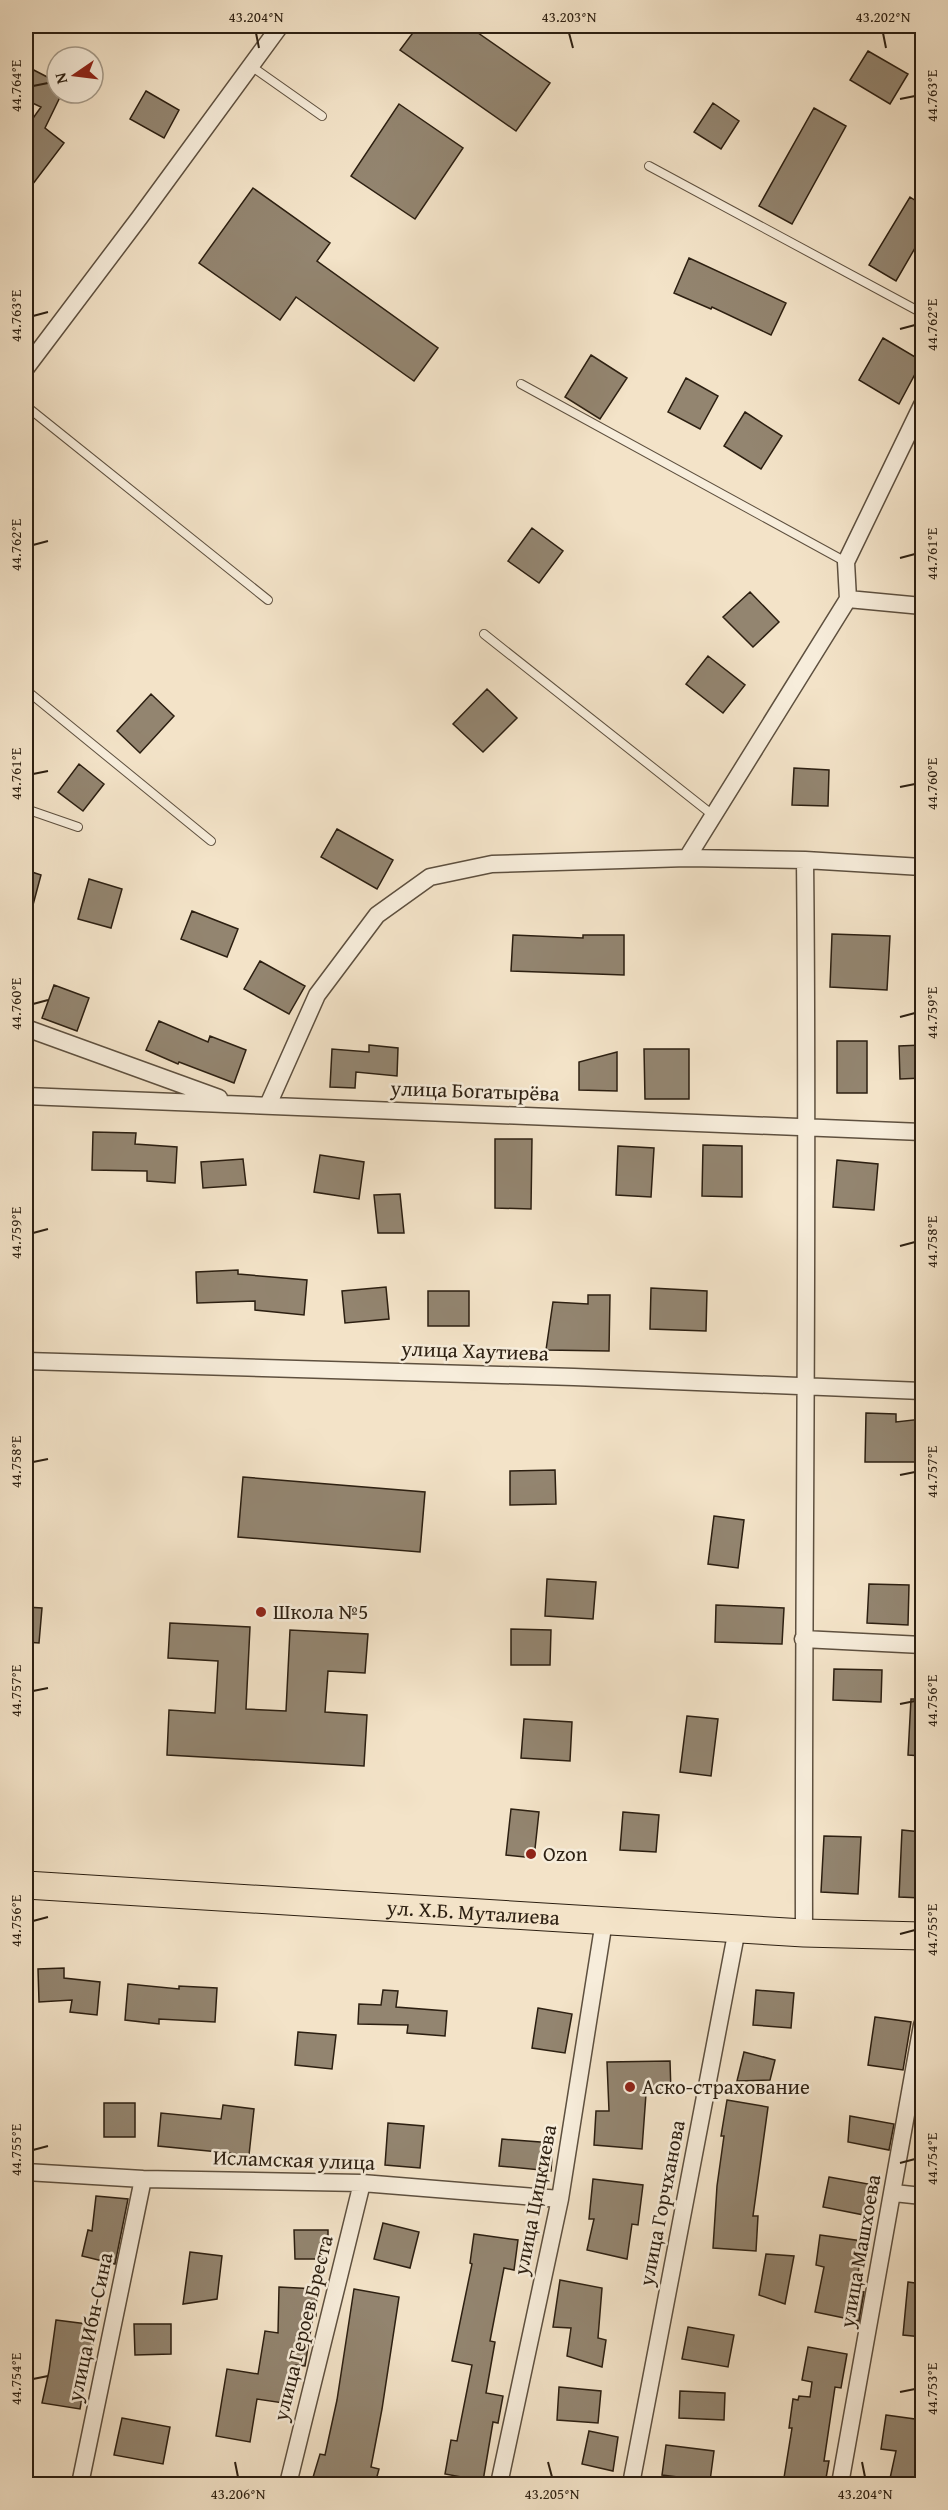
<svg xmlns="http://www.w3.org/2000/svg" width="948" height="2510" viewBox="0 0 948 2510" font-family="'Gentium Book Plus',serif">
<rect width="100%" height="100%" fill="#f3e3c8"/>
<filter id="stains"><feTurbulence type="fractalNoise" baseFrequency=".00333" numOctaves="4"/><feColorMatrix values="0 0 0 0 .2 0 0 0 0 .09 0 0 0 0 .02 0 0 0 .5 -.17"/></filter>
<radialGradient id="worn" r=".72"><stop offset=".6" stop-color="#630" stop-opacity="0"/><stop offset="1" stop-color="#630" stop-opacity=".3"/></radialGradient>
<path fill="#938570" stroke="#2c1f11" stroke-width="1.5" d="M418,26H468L550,83L516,131L400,50Z
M868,51L908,74L890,104L850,80Z
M26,66L57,82V93H62L45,128L64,143L26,193V128L41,107L26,100Z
M146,91L179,110L164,138L130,119Z
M713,103L739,121L721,149L694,132Z
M399,104L463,148L415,219L351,176Z
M814,108L846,126L792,224L759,206Z
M253,188L330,243L317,261L438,348L414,381L296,297L280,320L199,263Z
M910,197L922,205V236L896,281L869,265Z
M689,258L786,303L771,335L712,307L711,309L674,293Z
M883,338L922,361L899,404L859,380Z
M591,355L627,378L600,419L565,397Z
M686,378L718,396L700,429L668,412Z
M745,412L782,436L761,469L724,446Z
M532,528L563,551L539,583L508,561Z
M750,592L779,622L753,647L723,617Z
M708,656L745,685L723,713L686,684Z
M487,689L517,718L483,752L453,724Z
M151,694L174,716L140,753L117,731Z
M79,764L104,784L83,811L58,792Z
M794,768L829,770L828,806L792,805Z
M337,829L393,860L377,889L321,857Z
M26,870L41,875L30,916L26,915Z
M89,879L122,889L111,928L78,919Z
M192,911L238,929L227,957L181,939Z
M832,934L890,936L887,990L830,987Z
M513,935L583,938V935H624V975L511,971Z
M260,961L305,986L289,1014L244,989Z
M54,985L89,998L77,1031L42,1018Z
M159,1021L208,1042L210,1036L246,1050L234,1083L179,1062L178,1064L146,1050Z
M837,1041H867V1093H837Z
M369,1045L398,1048L397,1076L356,1072L355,1088L330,1087L332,1049L369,1052Z
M922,1045V1078L900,1079L899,1046Z
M644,1049H689V1099H645Z
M617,1052V1091L579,1090V1062Z
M93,1132L136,1133L135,1144L177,1147L175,1183L147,1181V1171L92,1170Z
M495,1139H532L531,1209L495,1208Z
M703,1145L742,1146V1197L702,1196Z
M618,1146L654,1148L651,1197L616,1195Z
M320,1155L364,1162L359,1199L314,1192Z
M243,1159L246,1185L203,1188L201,1162Z
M837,1160L878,1164L874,1210L833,1207Z
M400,1194L404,1233H378L374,1195Z
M238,1270V1274L307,1280L304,1315L255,1310V1301L197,1303L196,1272Z
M386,1287L389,1319L345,1323L342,1291Z
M651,1288L707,1291L706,1331L650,1329Z
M428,1291H469V1326H428Z
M588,1295H610L609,1351L546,1350L553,1302L588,1304Z
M866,1413L896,1414V1422L922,1419V1462H865Z
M555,1470L556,1504L510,1505V1471Z
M243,1477L425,1492L420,1552L238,1537Z
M714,1516L744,1520L738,1568L708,1564Z
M547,1579L596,1582L593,1619L545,1616Z
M869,1584L909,1585L908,1625L867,1623Z
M716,1605L784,1608L782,1644L715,1642Z
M26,1607L42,1608L39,1643L26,1642Z
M170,1623L250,1627L246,1709L286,1711L290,1630L368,1634L365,1673L328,1671L325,1712L367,1715L364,1766L167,1755L169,1710L215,1713L218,1661L168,1658Z
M511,1629L551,1630L550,1665H511Z
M834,1669L882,1670L881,1702L833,1700Z
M911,1699H922V1756L908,1755Z
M687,1716L718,1719L711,1776L680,1772Z
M524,1719L572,1722L570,1761L521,1758Z
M511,1809L539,1812L534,1858L506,1855Z
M623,1812L659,1815L656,1852L620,1850Z
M902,1830L922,1832V1898L899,1897Z
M824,1836L861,1837L858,1894L821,1892Z
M64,1968V1978L100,1982L97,2015L70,2012L72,2000L39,2002L38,1969Z
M128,1984L179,1989V1986L217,1988L215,2022L159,2019V2024L125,2020Z
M383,1990L398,1991L396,2007L447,2011L445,2036L407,2033L408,2025L358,2024L359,2004L381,2005Z
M756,1990L794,1993L791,2028L753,2025Z
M538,2008L572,2014L565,2053L532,2048Z
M875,2017L911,2022L903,2070L868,2065Z
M298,2032L336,2035L332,2069L295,2065Z
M744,2052L775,2060L770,2080L737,2081Z
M670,2061L671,2093L646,2094L642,2149L594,2145L596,2111H609L607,2062Z
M727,2100L768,2107L753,2216H758L756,2251L713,2248L717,2186L724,2136H721Z
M104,2103H135V2137H104Z
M223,2105L254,2109L249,2155L158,2146L161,2113L221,2119Z
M850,2116L894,2124L889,2150L848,2142Z
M388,2123L424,2126L420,2168L385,2165Z
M502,2139L553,2143L551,2171L499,2166Z
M829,2177L874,2185L869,2216L823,2207Z
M593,2179L643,2185L638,2225L632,2224L627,2259L587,2250L594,2219H589Z
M96,2196L128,2199L115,2264L82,2256L88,2230L92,2231Z
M383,2223L419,2232L410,2268L374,2259Z
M294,2230H328V2259H295Z
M474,2234L518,2240L514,2270L504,2268L490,2341L495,2342L486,2393L503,2396L498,2423L493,2422L483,2481L445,2474L451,2440L457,2441L472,2365L452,2361L472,2264L470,2263Z
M820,2235L862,2241L856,2291L864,2292L859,2321L815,2312L824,2267L816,2265Z
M190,2252L222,2256L217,2299L183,2304Z
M766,2254L794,2256L785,2304L759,2295Z
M560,2280L602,2288L598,2338L606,2340L602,2367L567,2356L571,2328L553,2327Z
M908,2282L922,2284V2337L903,2335Z
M279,2287L317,2289L316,2316H313L305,2366L296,2365L290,2404L257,2399L250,2442L216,2436L227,2369L258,2374L265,2331L278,2333Z
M354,2289L399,2297L382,2409L371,2467L379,2469L375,2484H311L320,2454L325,2455L337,2400Z
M56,2320L95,2325L92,2354H90L80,2409L42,2403L49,2371Z
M134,2324H171V2354L135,2355Z
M688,2327L734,2335L728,2367L682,2359Z
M808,2347L847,2354L841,2388L835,2387L824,2461H829L825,2484H783L792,2428H789L793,2399L798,2400L799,2396L810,2397L812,2382L802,2380Z
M559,2387L601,2391L598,2423L557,2420Z
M680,2391L725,2393L724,2420L679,2418Z
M886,2415L922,2420L921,2484L889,2483L896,2451L881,2449Z
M122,2418L170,2427L163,2464L114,2455Z
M589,2431L618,2437L613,2471L582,2464Z
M666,2445L714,2451L710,2481L662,2475Z"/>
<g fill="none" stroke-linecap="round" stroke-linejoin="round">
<defs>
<path id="lane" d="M914,26L922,31
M251,66L322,116
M649,166L922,313
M521,384L846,562
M26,406L268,600
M484,634L714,816
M26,690L211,841
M26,809L78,827"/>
<path id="street" d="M26,368L140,217L280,26
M922,405L846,562L848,599L687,858L805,860L922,867
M848,599L922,606
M26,1028L219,1098
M26,1096L922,1132
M268,1105L317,995L377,915L430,877L492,864L687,858
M26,1361L574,1377L922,1391
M803,1639L922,1645
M804,1933C803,1576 809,1218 805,860
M26,2172L143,2179L362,2183L560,2199
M894,2193L922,2196
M80,2484L143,2179
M288,2484L362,2183
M499,2484L560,2199L604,1921
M631,2484L737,1929
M840,2484L922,2025"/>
<g id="primary">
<path id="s1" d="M26,1885L804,1933L922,1936"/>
</g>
</defs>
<use href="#lane" stroke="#5e503f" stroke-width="10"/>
<use href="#street" stroke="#5e503f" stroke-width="19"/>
<use href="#primary" stroke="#2c1f11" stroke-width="29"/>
<use href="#lane" stroke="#f7eddb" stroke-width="8"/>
<use href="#street" stroke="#f7eddb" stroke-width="16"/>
<use href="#primary" stroke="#f3e3c8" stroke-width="27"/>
</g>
<path fill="none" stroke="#2c1f11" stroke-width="2" d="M256,33L259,48M569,33L573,48M883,33L886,48M33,86L48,83M900,99L915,96M33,316L48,312M900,329L915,325M33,545L48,541M900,558L915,554M33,774L48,771M900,787L915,784M33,1004L48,1000M900,1017L915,1013M33,1233L48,1229M900,1246L915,1242M33,1462L48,1459M900,1475L915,1472M33,1691L48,1688M900,1704L915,1701M33,1921L48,1917M900,1934L915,1930M33,2150L48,2146M900,2163L915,2159M33,2379L48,2376M900,2392L915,2389M235,2462L238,2477M548,2462L552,2477M862,2462L865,2477"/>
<g fill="#8f2418" stroke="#f7eddb" stroke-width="2">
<circle cx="261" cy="1612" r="6"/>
<circle cx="531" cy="1854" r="6"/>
<circle cx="630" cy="2087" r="6"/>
</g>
<g text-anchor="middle" stroke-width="5" stroke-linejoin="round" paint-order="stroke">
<g font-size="21" fill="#2c1f11" stroke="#f7eddb">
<text transform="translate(475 1091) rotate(2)" y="7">улица Богатырёва</text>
<text transform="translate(475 1351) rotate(2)" y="7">улица Хаутиева</text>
<text dy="7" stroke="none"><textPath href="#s1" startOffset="448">ул. Х.Б. Муталиева</textPath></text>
<text transform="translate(294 2160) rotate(2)" y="7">Исламская улица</text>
<text transform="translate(535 2200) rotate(-79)" y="7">улица Цицкиева</text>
<text transform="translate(662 2203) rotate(-79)" y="7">улица Горчханова</text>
<text transform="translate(860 2251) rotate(-80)" y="7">улица Машхоева</text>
<text transform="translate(90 2327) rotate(-78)" y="7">улица Ибн-Сина</text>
<text transform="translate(303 2328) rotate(-76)" y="7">улица Героев Бреста</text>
</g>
<g font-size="21" fill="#2c1f11" stroke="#f7eddb" text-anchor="start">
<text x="273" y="1619">Школа №5</text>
<text x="543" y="1861">Ozon</text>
<text x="642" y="2094">Аско-страхование</text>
</g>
</g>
<rect width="948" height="2510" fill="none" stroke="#f3e3c8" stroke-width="66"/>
<g transform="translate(75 75) rotate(256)"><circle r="28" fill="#f7eddb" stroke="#a69b8a" stroke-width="1.5"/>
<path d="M0-4.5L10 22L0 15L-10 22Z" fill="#8f2418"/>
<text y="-9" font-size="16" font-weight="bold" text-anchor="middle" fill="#2c1f11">N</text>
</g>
<rect x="33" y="33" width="882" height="2444" fill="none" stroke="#2c1f11" stroke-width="2"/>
<g font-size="15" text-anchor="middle" fill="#2c1f11">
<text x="256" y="22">43.204°N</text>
<text x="569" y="22">43.203°N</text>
<text x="883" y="22">43.202°N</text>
<text transform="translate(16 86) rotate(-90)" y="5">44.764°E</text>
<text transform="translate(932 96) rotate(-90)" y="5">44.763°E</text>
<text transform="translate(16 316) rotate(-90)" y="5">44.763°E</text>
<text transform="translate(932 325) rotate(-90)" y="5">44.762°E</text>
<text transform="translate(16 545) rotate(-90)" y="5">44.762°E</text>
<text transform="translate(932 554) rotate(-90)" y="5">44.761°E</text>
<text transform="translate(16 774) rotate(-90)" y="5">44.761°E</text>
<text transform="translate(932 784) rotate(-90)" y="5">44.760°E</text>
<text transform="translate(16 1004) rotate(-90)" y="5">44.760°E</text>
<text transform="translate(932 1013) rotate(-90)" y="5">44.759°E</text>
<text transform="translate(16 1233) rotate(-90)" y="5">44.759°E</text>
<text transform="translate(932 1242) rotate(-90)" y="5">44.758°E</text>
<text transform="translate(16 1462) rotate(-90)" y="5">44.758°E</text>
<text transform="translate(932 1472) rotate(-90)" y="5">44.757°E</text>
<text transform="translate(16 1691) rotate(-90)" y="5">44.757°E</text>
<text transform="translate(932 1701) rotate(-90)" y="5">44.756°E</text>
<text transform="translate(16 1921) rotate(-90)" y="5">44.756°E</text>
<text transform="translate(932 1930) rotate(-90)" y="5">44.755°E</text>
<text transform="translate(16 2150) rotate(-90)" y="5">44.755°E</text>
<text transform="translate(932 2159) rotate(-90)" y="5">44.754°E</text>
<text transform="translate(16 2379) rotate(-90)" y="5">44.754°E</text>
<text transform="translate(932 2389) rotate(-90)" y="5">44.753°E</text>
<text x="238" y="2499">43.206°N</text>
<text x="552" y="2499">43.205°N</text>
<text x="865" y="2499">43.204°N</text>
</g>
<rect width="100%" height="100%" filter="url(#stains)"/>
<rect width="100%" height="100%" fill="url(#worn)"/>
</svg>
